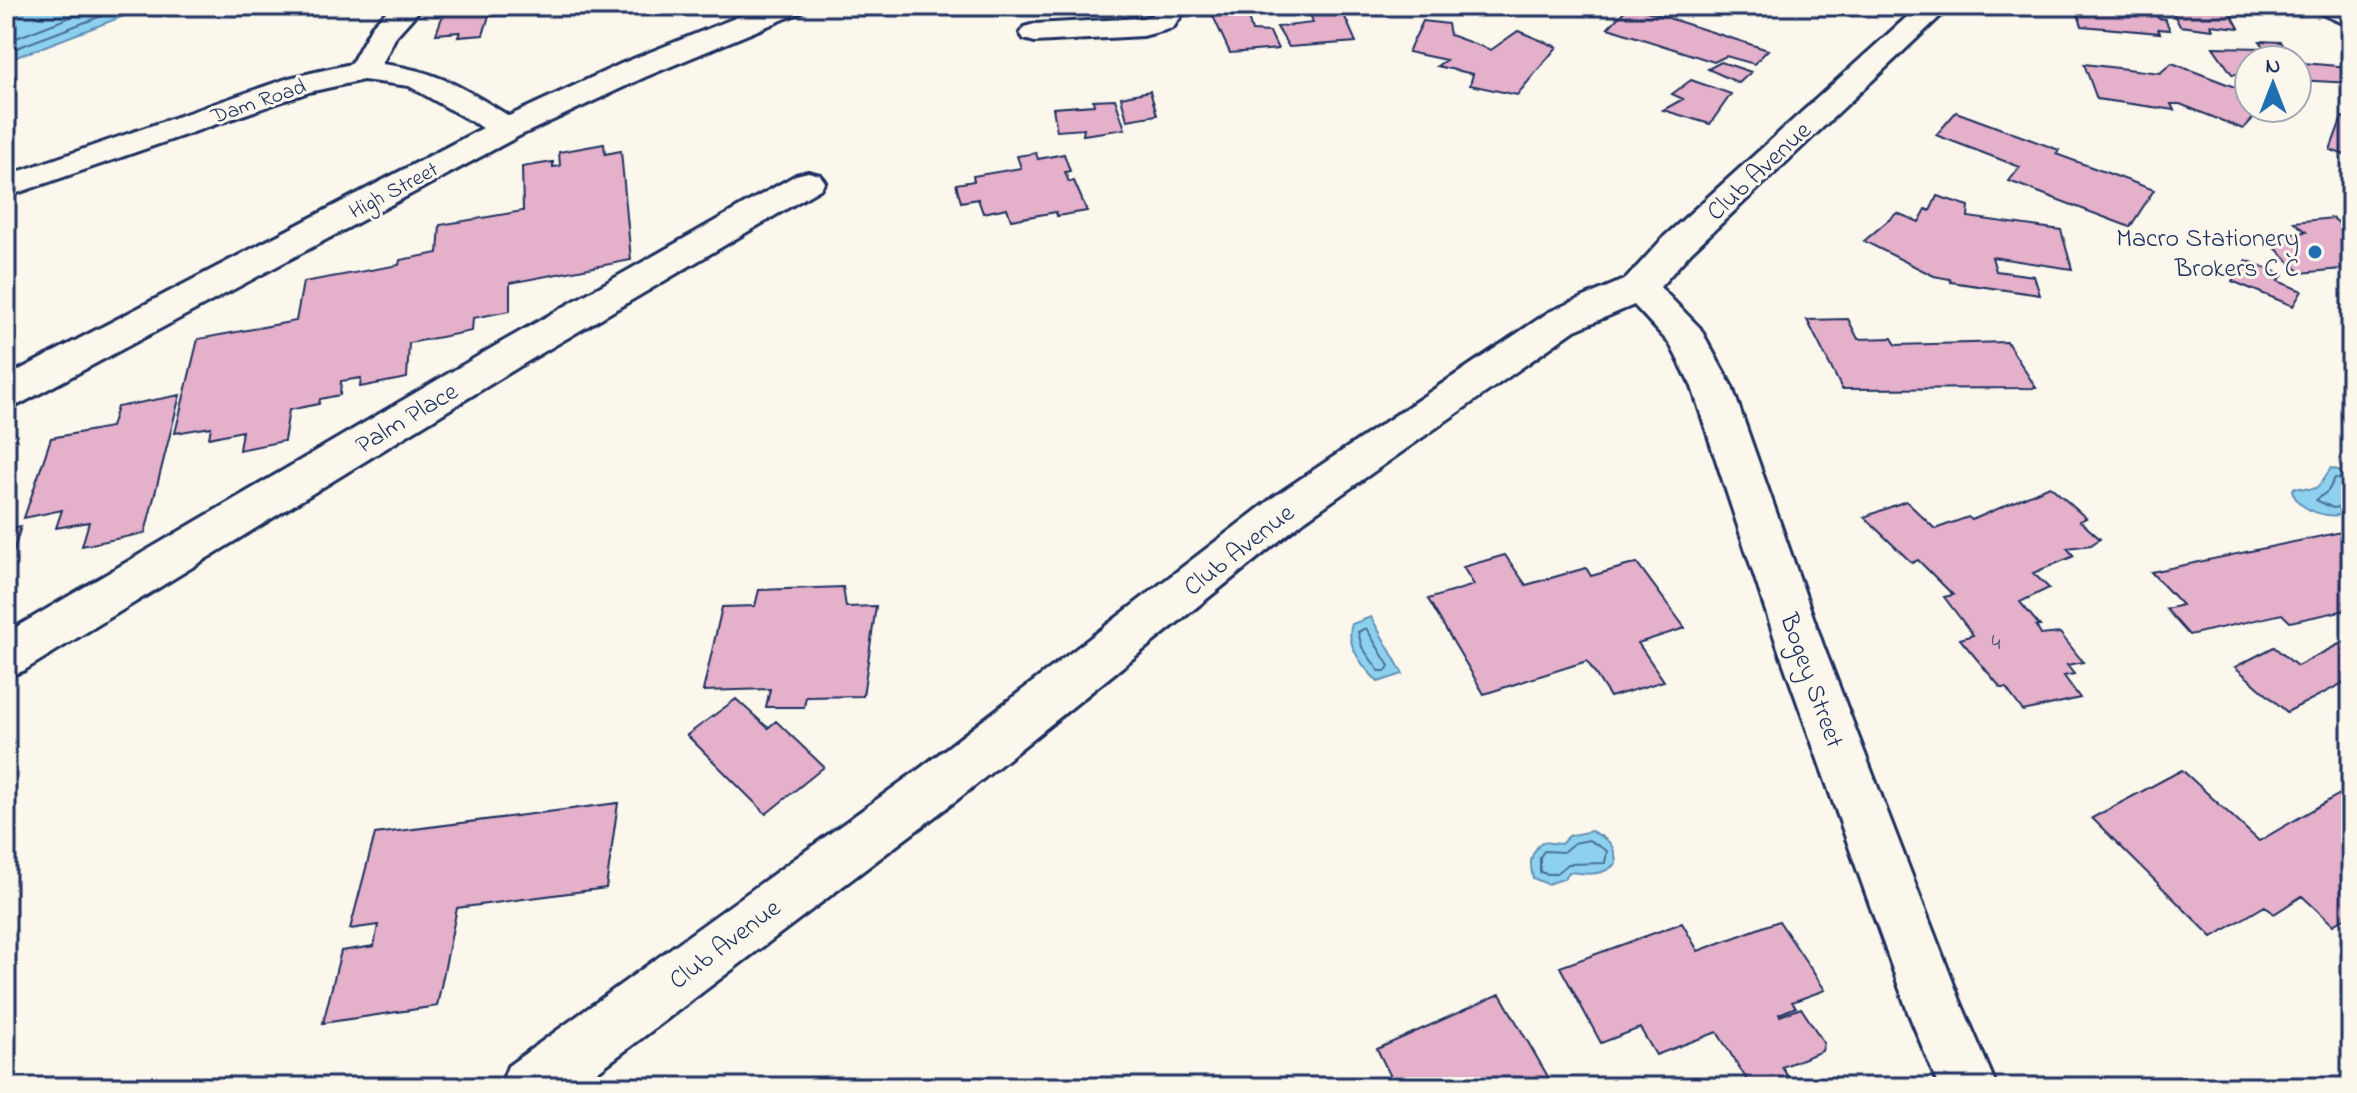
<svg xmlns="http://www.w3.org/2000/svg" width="2357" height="1093" viewBox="0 0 2357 1093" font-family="'Indie Flower',sans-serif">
<rect width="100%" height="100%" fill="#fbf7ec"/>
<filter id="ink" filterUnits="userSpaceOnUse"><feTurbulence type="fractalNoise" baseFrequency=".0125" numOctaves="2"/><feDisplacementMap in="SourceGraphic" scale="16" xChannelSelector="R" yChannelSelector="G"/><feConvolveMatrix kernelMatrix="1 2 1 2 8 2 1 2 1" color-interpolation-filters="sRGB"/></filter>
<g filter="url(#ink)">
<path fill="#8ed1ef" stroke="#6090b5" stroke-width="2" d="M6,6H150L6,61Z
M2331,468L2351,474V512C2332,521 2298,512 2292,490L2295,487C2321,493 2318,486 2331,468Z
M1371,617L1403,674L1378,682C1364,668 1344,645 1352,624Z
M1591,831C1608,839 1615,844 1616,863C1603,877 1586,874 1569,872L1564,879L1547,884L1533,878C1529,862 1530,854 1542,842L1561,844L1569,836Z"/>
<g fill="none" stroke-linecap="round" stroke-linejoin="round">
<path stroke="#497098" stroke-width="2" d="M6,42L99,6
M6,52L128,6
M2351,480L2335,478L2328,491L2316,500L2333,508L2351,506
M1366,628L1389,666L1386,671H1379L1362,647L1358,632Z
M1589,840L1607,851L1605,863L1568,864C1558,873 1553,877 1540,872V857L1544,851L1563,852L1574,843Z"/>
</g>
<path fill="#e4b0ca" stroke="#1b2f5e" stroke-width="2" d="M278,6H343L341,9L274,15Z
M446,6H528L526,13L489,16L483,35L458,37L460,32L436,34Z
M1629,6H1631L1768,50L1754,64L1726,56L1714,62L1608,28Z
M2075,6H2152L2158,18L2165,19L2170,30L2158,29L2160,33L2082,26Z
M2163,6L2228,8L2239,28L2211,25L2213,30L2180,26L2170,7Z
M1341,8L1356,42L1289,47L1277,27L1313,23L1309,10Z
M1247,14L1252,31L1270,32L1278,49L1230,53L1213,16Z
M1423,21L1448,24L1450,35L1491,50L1518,31L1557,47L1517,95L1470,85L1473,74L1437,66L1446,60L1408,52Z
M2260,41L2281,42L2291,56H2298L2303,63L2349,67L2351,83L2297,80V60H2249V75L2232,74L2213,47L2265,48Z
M1721,62L1751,72L1739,83L1708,69Z
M2172,63L2245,91L2238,98L2249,102V108H2263L2243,129L2180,104H2171L2174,110L2097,99L2084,64L2160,73Z
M1691,80L1731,94L1710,124L1663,110L1683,99L1672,94Z
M1150,91L1157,115L1127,120L1121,97Z
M1115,99L1125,129L1083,135L1084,129L1057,131L1053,108L1094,105L1093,100Z
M1956,112L2059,150L2056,154L2154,190L2130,227L2009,181L2020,167L1936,135Z
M2342,117L2351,120V157L2330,150Z
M604,144L605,154L621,151L631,260L510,283V311L473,318L472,331L409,343L407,378L360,387L361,378L341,381L340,395L320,399L319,404L289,410L284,441L239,450L242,431L209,438L211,427L175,433L198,339L296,321L303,282L399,265L400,260L438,253L440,225L523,211L522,167L553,162V167L560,166L559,152Z
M1036,153L1038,159L1064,154L1070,171L1065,172L1069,182L1074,181L1087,211L1057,216L1056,212L1011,220L1007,208L983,213L978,199L961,202L956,184L974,181L973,176L1021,168L1017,156Z
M1937,196L1969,206L1968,217L2061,230L2072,269L1992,257L1996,271L2034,276L2040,295L1951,282L1950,279L1934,276L1864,241L1897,213L1919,222L1926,209L1930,211Z
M2333,218L2351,234V268L2301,273L2263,236L2306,232L2294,222Z
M2246,260L2283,275L2278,281L2302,291L2293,306L2232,281Z
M1848,319L1858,339L1892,338L1896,345L2007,342L2036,388L1842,389L1807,320Z
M180,395L145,533L82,546L89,522L56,528L62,510L24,518L51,438L111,427L117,407Z
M2050,486L2086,518L2080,521L2100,539L2091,545L2067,548L2074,556L2033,573L2049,588L2020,602L2040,626H2036L2041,635L2060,633L2083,662L2067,665L2074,674L2064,676L2080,698L2023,711L2006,688H2001L1960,639L1973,635L1944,597L1953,595L1918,560L1912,563L1864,517L1906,501L1935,529L1968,517L1972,520Z
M21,526L12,557L6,559V529Z
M2351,530V609L2290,622L2282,614L2189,635L2166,609L2182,605L2151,572Z
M1505,555L1526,585L1586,568L1591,576L1637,563L1685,628L1638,643L1664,681L1610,697L1587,661L1484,694L1428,599L1474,585L1463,567Z
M843,587L846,607L876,606L863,696L806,697L804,707H766L770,689L703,691L722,607L755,606L759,590Z
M2351,638V679L2287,712L2235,667L2274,647L2297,666Z
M736,699L768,728L776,721L824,767L766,814L687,735Z
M2182,770L2259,841L2345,791L2351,796V914L2333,925L2302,896L2274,914L2265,906L2212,937L2092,818Z
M618,803L606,888L457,908L437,1006L323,1023L341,951L374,946L378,925L350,929L375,834Z
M1779,921L1825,990L1792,1002L1796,1007L1779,1014L1780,1016L1801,1008L1824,1043L1822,1051L1782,1067L1794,1087H1740L1749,1083L1717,1032L1656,1055L1640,1028L1601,1043L1560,967L1682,923L1698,951Z
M1500,994L1554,1087H1396L1377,1049Z"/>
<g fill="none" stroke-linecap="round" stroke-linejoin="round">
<defs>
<path id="minor" d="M392,6H423L396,36L382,64C438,71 462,87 509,116L623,63L765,6H806L801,12L645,77L519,136L20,404L6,408V377L483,128L409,86L363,80L309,92L6,197V176L289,78L351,64L372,26Z
M1158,6H1188L1173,28L1143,36L1035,42L1024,39L1020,33L1024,27L1035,24L1142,18L1151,16Z
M1919,6H1951L1691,252L1660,287L1700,328L1732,387L1823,645L1961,1003L1997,1087H1939L1908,1012L1777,645L1692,387L1670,344L1634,305L1575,330L1305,520L958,799L577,1087H500L508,1066L922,767L1275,496L1549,312L1626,279L1665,236Z
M2313,6H2351V27L2318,12Z
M808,172L820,175L825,182L820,189L530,360L23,671L6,677V633L502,342L796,175Z"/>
</defs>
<use href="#minor" stroke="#1b2f5e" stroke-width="6"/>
<use href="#minor" fill="#fbf7ec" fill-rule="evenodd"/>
</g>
</g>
<circle fill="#1f6fb2" stroke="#fbf7ec" stroke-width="3" cx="2315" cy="252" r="8"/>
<g text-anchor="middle" stroke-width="6" stroke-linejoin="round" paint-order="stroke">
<g font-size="22" fill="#1b2f5e" stroke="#fbf7ec">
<text transform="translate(258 100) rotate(-19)" y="8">Dam Road</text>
<text transform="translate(393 189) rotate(-28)" y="8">High Street</text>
</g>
<g font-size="22" fill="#4d4f79">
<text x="1996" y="649">4</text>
</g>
<g font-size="26" fill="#1b2f5e" stroke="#fbf7ec">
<text transform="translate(1758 170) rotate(-43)" y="9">Club Avenue</text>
<text transform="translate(406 417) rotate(-31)" y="9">Palm Place</text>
<text transform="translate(1238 549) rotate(-38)" y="9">Club Avenue</text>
<text transform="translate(1813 680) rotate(70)" y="9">Bogey Street</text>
<text transform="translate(724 943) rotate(-37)" y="9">Club Avenue</text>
</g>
<g font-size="26" fill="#1b2f5e" stroke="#fbf7ec" text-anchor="end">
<text x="2299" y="246">Macro Stationery<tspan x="2299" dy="30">Brokers C C</tspan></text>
</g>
</g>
<rect width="2357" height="1093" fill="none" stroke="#fbf7ec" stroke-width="32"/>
<rect x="16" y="16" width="2325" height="1061" fill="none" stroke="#1b2f5e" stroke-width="3" filter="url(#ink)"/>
<g transform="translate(2273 84)"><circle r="38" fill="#fbf7ec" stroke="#a1a7b3" stroke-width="2"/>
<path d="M0-6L14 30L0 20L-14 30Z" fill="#1f6fb2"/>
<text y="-12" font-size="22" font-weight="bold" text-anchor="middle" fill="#1b2f5e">N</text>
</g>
</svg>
